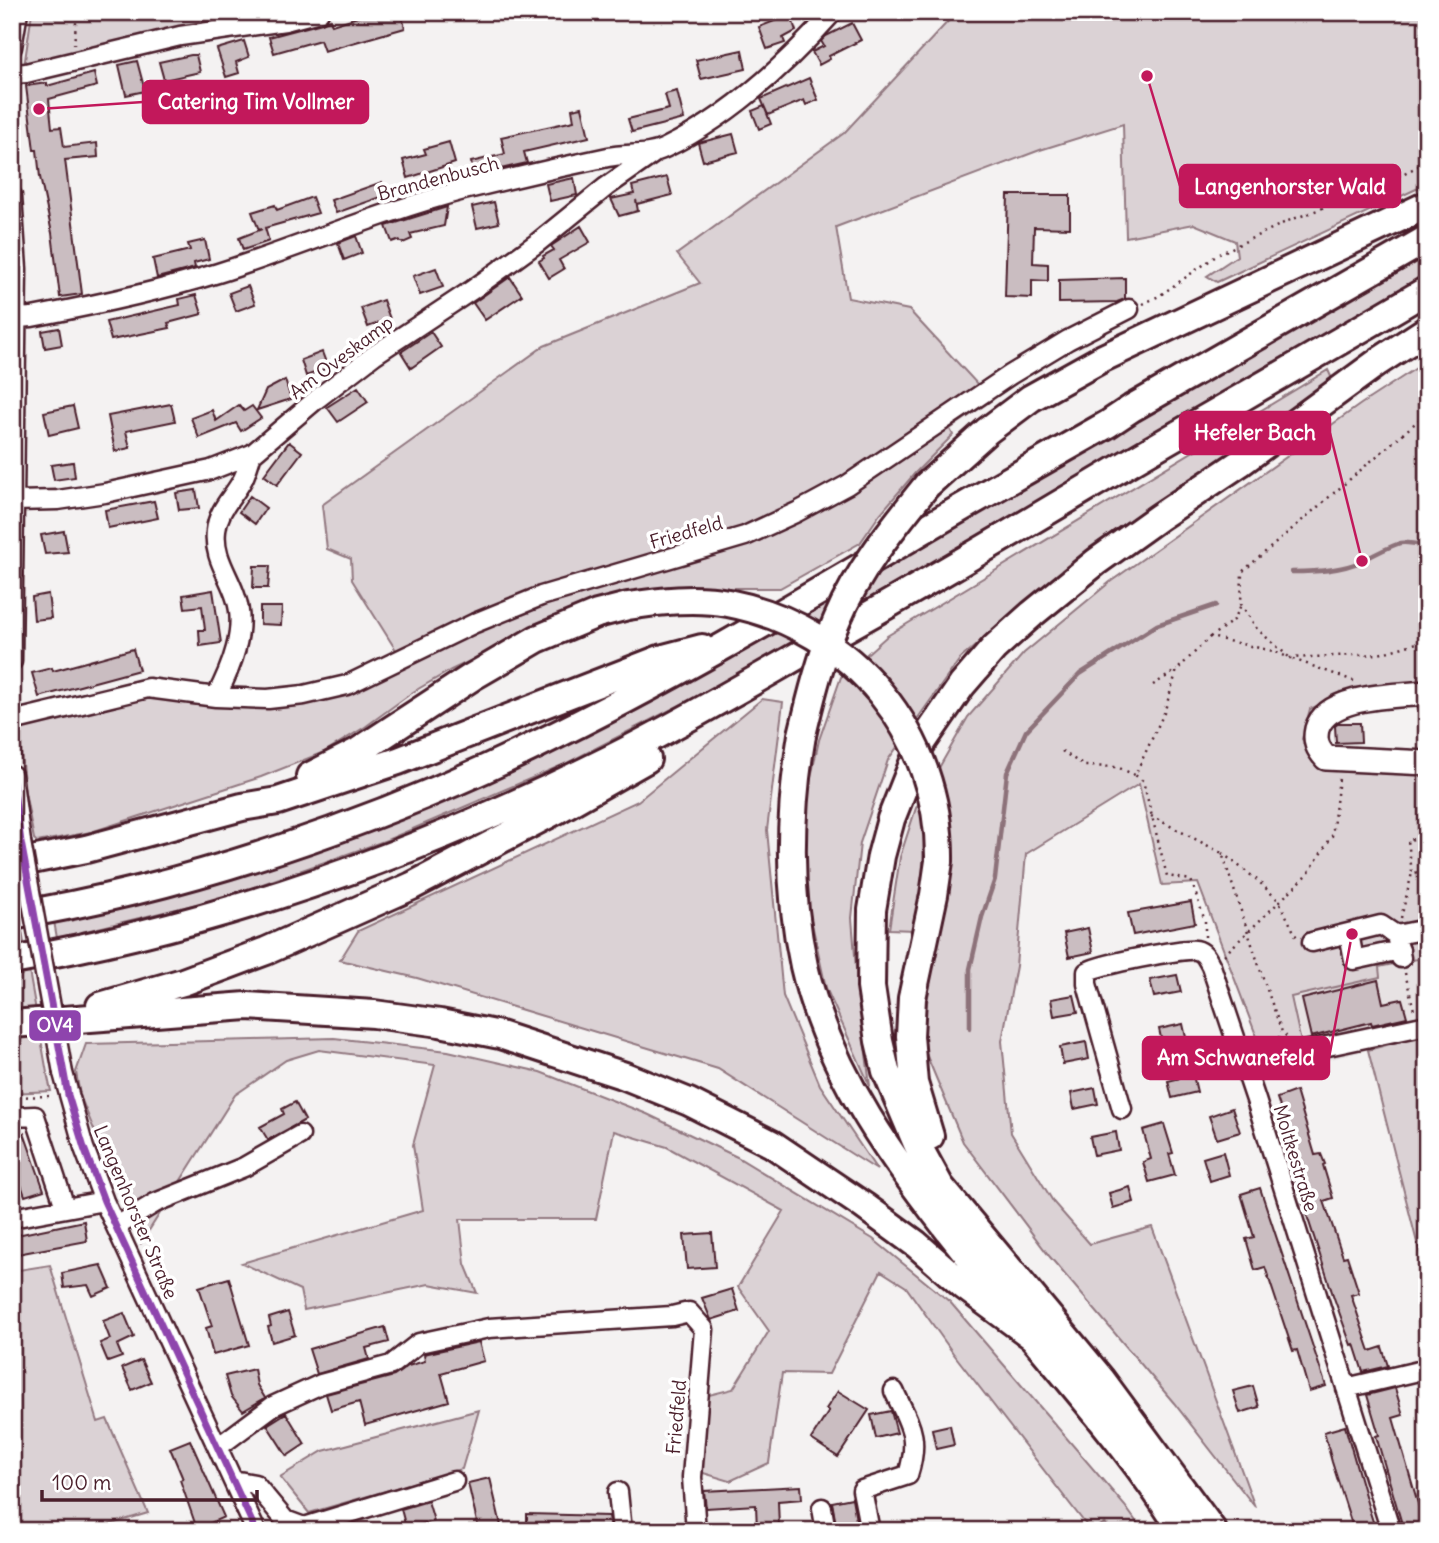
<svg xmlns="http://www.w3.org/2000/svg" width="1439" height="1543" viewBox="0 0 1439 1543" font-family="Delius,sans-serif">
<rect width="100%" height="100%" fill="#f4f2f2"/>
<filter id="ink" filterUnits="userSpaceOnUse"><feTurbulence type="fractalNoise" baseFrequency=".0143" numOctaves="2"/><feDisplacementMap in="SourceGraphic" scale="14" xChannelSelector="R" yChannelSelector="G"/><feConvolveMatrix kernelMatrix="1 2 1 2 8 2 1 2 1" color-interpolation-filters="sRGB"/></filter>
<g filter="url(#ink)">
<path fill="#e7e2e3" d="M1427,829V1034L1309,1065L1271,911Z"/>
<path fill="#dbd2d5" stroke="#927880" stroke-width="2" d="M32,12H282L151,33L24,67Z
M1005,12H1427V184L1217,282L1207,276L1237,256L1235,241L1194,224L1126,237L1123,124L1040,150L836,227L848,298L909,310L992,400L950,429L953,435L915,473L880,514L860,543L780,588H696L557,620L451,670L413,692L365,727L324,752L261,777L91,832L37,842L34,839L25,792L18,726L143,695L276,706L404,663L352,580L351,559L327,549L322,505L544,346L700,283L677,254L844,133L953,16L1005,15Z
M1427,253V278L773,657L567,763L387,840L226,897L57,938L53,916L395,818L562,747L902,559Z
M1427,361V684L1326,702L1310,709L1302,739L1320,764L1354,770L1427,775V957L1379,967L1380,977L1291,997L1301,1042L1264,1056L1198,883L1162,885L1139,784L1026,854L1016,966L1002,1041L1011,1133L1054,1203L1090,1244L1152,1227L1255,1507L1174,1403L1050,1257L963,1142L921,1042L939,924L949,838L924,843L922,881L914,930L889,929L900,857L916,808L968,717L1024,653L1110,582L1361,404Z
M1328,370L1333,381L1089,548L960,659L888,760L860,843L852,918L857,981L870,1086L826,988L805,892L804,810L819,740L841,677L887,636Z
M762,699L783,702L767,830L783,996L820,1085L877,1170L718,1069L417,978L340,960L358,931L638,801Z
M12,875L47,1073L51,1091L12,1093Z
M1427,1034V1282L1368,1050Z
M334,1038L448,1051L540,1072L647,1114L737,1157L873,1239L950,1302L1125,1506L1143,1531H1111L1105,1523L1091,1531L953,1353L906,1287L881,1271L829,1374L782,1373L769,1463L730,1481L690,1469L693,1399L733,1389L769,1331L738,1287L784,1211L667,1147L614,1131L596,1219H460L465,1264L477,1293L429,1284L304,1310L300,1290L242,1263L423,1210L413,1145L435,1065L319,1050L286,1060L235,1095L141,1243L80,1096L76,1072L86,1044Z
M50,1265L98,1422L107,1419L148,1513L87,1531H12V1271Z
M479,1410L462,1469L309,1513L280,1477L323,1451Z"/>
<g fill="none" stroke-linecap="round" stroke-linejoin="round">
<path stroke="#8d727a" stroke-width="4.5" d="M1292,572C1314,572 1341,571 1362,561C1375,554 1386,548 1400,543C1410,541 1418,547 1427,543
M970,1028V969L982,917L995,879L1007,773L1026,731L1080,674L1157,625L1216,605"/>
</g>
<path fill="#cabdc1" stroke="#4a1f2b" stroke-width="2" d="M373,12H401L405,28L324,51L320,40L274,53L269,37L322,23L330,19L332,25Z
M790,13L796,31L783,38L785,43L767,49L759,27L777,20L776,18Z
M852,23L861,40L829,56L830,59L819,65L812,52L824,46L821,41L826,36Z
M244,41L249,57L236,62L239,73L226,77L217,49Z
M742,50L746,69L701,79L696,60Z
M191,55H196L200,72L164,80L159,62Z
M137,61L145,91L126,95L119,65Z
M94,73L97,86L49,99L52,128L61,127L64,147L97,143L98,157L65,160L82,294L60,297L52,233L40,177L37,150H34L26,86L47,83V86Z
M809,78L818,100L806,105L804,100L768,115L761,99Z
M677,91L684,119L632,132L628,119L669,109L665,94Z
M764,106L771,124L759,129L752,111Z
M582,107L589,137L524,152L527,163L474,175L471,162L505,154L501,137L574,121L572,109Z
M733,134L738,152L703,161L698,143Z
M449,142L455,163L408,178L403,160L426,154L424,149Z
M667,177L672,195L637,204L636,200L638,211L619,216L611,199L634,194L632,186Z
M574,178L577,195L550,201L546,184Z
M382,182L387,195L336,213L331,200Z
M1008,195H1070V228L1034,227L1033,263L1048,264V281L1032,280V298L1005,297Z
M312,197L318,213L265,228L269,241L243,250L239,238L262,229L259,230L252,212L275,205L277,210Z
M494,202L499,223L477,228L472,207Z
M447,207L444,226L410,234L412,239L403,243L397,240L392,242L386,226Z
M581,226L590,242L559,260L564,269L549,278L539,261L544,258L543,256L554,250L551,246Z
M356,236L362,253L344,260L338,243Z
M205,240L209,259L194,263L195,268L157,278L153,259L190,250L188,244Z
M436,268L443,287L420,295L413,276Z
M510,277L522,295L485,320L473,303Z
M1125,278V299L1117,302L1059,303V280Z
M248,286L255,304L236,311L229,293Z
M196,295L202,314L168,323L170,328L111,340L106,322L180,305L179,299Z
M383,300L390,319L368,327L361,308Z
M59,328L62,345L45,348L42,331Z
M431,332L441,347L411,368L401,352Z
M322,352L328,368L306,376L301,360Z
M285,380L291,399L257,410L266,390Z
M358,387L368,402L338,422L327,407Z
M171,404L175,421L126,431L130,448L115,451L108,416Z
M239,405L244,411L252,406L261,418L241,431L236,423L199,438L191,418L212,410L216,421Z
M73,406L78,428L49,435L44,412Z
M289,442L302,452L277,485L264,475Z
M73,462L75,477L54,480L51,465Z
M196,490L199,508L179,510L176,493Z
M250,496L266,508L255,524L239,512Z
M154,501L158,518L108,528L105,510Z
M64,531L68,552L45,554L41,535Z
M254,566H270L268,588H253Z
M213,590L221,643L200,646L199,630H205L202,606L185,608L183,595Z
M48,594L51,618L34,620L32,597Z
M260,607H282L281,625L260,624Z
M133,649L139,670L39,697L32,673L52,668L53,671Z
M1339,723H1360L1361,742L1336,743L1335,726Z
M1191,902L1195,923L1133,935L1128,913Z
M1088,928L1093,952L1069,957L1064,933Z
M1177,975L1181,992L1154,997L1150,980Z
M1378,980L1383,1003L1402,999L1407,1017L1372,1025L1371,1022L1311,1037L1302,999Z
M1074,995L1078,1012L1054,1016L1051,999Z
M1183,1024L1187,1042L1163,1047L1159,1029Z
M1086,1042L1089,1059L1063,1064L1060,1047Z
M1193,1075L1197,1092L1172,1098L1168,1081Z
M1095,1088L1098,1104L1074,1109L1071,1093Z
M1296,1091L1315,1155L1321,1154L1325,1164L1323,1165L1333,1198L1324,1201L1343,1257L1347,1256L1359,1293L1351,1295L1370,1351L1382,1347L1388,1366L1380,1368L1363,1372L1354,1344L1351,1345L1334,1298L1290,1164L1298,1161L1277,1098Z
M295,1102L305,1120L268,1140L260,1127L284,1114L282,1109Z
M1232,1108L1240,1132L1217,1139L1209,1116Z
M1164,1124L1173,1153L1169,1154L1175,1175L1149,1182L1143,1162L1151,1159L1143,1130Z
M1116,1132L1119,1150L1094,1155L1090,1137Z
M24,1133L44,1190L25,1196L12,1159V1137Z
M1223,1152L1229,1175L1210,1181L1203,1158Z
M1130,1187L1134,1202L1113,1208L1109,1193Z
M1260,1188L1326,1386L1309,1391L1297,1350L1293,1351L1265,1267L1255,1270L1246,1239L1254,1237L1241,1194Z
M84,1221L87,1241L12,1255V1236Z
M712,1233L715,1267L687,1269L684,1235Z
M101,1265L111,1288L93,1296L88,1285L64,1288L62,1273Z
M229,1278L249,1345L213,1355L206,1328L212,1326L199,1287Z
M732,1289L739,1311L711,1320L702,1298Z
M288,1312L295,1335L272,1342L268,1327L271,1326L269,1318Z
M124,1313L134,1337L117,1345L122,1357L108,1362L100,1343L110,1339L103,1321Z
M385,1327L389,1342L366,1348L369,1359L317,1374L309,1349Z
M479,1342L484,1361L441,1373L449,1401L365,1425L359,1402L331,1410L326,1394L394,1376L408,1366L425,1361L424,1354Z
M141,1360L151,1382L132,1390L122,1368Z
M254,1369L257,1385L265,1398L243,1411L231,1396L225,1376Z
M1253,1386L1259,1407L1240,1413L1233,1391Z
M1395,1388L1403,1415L1393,1418L1426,1531H1404L1376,1436L1379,1435L1367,1395Z
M838,1391L869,1410L838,1457L811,1439L829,1411L826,1409Z
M891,1411L897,1433L876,1438L871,1415Z
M286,1413L305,1444L287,1456L267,1425Z
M950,1425L954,1445L936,1449L932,1429Z
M1345,1426L1368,1506L1376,1531H1354L1332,1462L1324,1432Z
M190,1440L224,1517L197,1529L180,1480L183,1479L170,1448Z
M490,1478L500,1521L502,1531H479L468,1483Z
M801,1486L802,1499L778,1501L779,1527L757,1529L756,1505L706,1508L704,1491Z
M852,1498L858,1531H837L832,1502Z
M428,1501L434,1521L406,1528L401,1509Z
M527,1514L609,1516L611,1531H527Z"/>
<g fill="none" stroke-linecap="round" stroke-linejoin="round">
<defs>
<path id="minor" d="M12,47L18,12
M12,74L26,73L180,36L285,21L319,12
M12,196L17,269L12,661
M17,318L32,317C95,305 157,292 218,273C300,247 380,212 464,190C512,178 560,167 608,157C627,153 647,157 665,148C730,117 786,65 833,12
M14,501L58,500L105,493L211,470L252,454L318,398L374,355L472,290L537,243L606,187L653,154
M216,697L268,699L304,695L347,685L475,623L541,596L745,536L797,512L847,485L1010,375L1068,340L1129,309
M12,721L148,688L216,697C231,668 247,630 236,598C229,575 213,557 216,531C218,509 233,498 243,479C247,471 249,462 252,454
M12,775L21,842
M1349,933L1354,960L1400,950
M1396,935L1427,929
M1312,942L1381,925L1396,935L1401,958
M1290,1054L1427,1025
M63,1073L84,1148L104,1201L256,1531
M1122,1109L1087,984V972C1095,965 1185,948 1196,950C1205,952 1207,959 1211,966L1256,1100L1391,1531
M12,1117L35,1116L65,1207
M12,1218L104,1201
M117,1226L155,1203L244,1167L300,1135
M1346,1388L1427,1369
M218,1447L273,1406L321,1384L391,1365L419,1343L489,1328L672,1316L689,1312L704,1329L692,1477L696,1531
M233,1480L255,1484L285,1520L304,1527L307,1531
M618,1492L622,1531
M822,1508L826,1531
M304,1527L454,1481
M870,1531L862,1490L908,1475C920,1437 910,1425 894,1391"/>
<path id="major" d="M1427,693C1397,696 1327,694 1317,729C1314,742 1318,749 1326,758L1427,763"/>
<path id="highway" d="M927,485L987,431L1031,398L1103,358L1427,205
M802,735C789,812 787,889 804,966C829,1075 896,1165 964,1250C987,1279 1009,1309 1033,1337C1085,1400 1139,1461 1182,1531
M310,776L359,751L472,677L537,639L597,614L628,606
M12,864L86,849L242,807L278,801L398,761L660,659L702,648
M12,916C189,887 375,823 536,745C664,683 786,611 908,539C974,500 1041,462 1108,424L1132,408L1427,239
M12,961C221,925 421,853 610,759C695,717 776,667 859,621C951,569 1041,515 1132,461C1230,404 1329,348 1427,290
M100,1006L183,982L266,951L412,886L557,810L647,759
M12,1024L247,1006L374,1014L440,1023L500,1035L625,1076L689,1102L772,1144L864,1206L916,1244L964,1286L1033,1337
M930,1136L914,1083L910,1036L912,998L934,895L939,861
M1213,1531L1101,1379L940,1186L917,1144L886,1071L879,1041L871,987L872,910L881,856L891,819L920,746L962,685L994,648L1032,614L1096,562L1159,517L1240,463L1378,362L1427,330"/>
</defs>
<use href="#minor" stroke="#4a1f2b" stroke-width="23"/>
<use href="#major" stroke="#4a1f2b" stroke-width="28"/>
<use href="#highway" stroke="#4a1f2b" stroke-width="32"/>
<path stroke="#4a1f2b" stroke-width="2.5" stroke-dasharray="2 5" stroke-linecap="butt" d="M74,45L77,12
M12,112L18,124
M1143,304L1159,296L1219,254L1288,221L1363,193L1427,162
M1210,637L1234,620L1241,605
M1354,681L1290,658L1257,629L1241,604L1242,572L1427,413
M1153,685L1177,670
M1062,751L1084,766L1117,767L1135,775
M1151,816L1222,853L1265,984L1282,1032L1289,1039
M1427,837L1408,840L1412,873L1427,871
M1222,853L1256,879L1279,901L1297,938
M1401,918L1412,873
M1205,937V921L1191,880L1167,876L1143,781L1135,775L1164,713L1177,670L1210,637L1273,651L1290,658L1379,654L1427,640
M1224,955L1307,875L1332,836L1339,778
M1405,973L1414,1010
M1261,1062L1275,1058
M1264,1062L1282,1032
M12,1097L52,1096"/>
<use href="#minor" stroke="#fff" stroke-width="18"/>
<use href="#major" stroke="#fff" stroke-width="23"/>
<use href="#highway" stroke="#fff" stroke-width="26"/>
<defs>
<path id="minor-bridge" d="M21,842L63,1073"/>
<path id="highway-bridge" d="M628,606C661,601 695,597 728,603C853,627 941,735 939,861
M802,735C811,697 821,656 837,620C858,570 893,527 927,485"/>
</defs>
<use href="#minor-bridge" stroke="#4a1f2b" stroke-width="23" stroke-linecap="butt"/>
<use href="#highway-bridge" stroke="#4a1f2b" stroke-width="32" stroke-linecap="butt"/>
<use href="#minor-bridge" stroke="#fff" stroke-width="18"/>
<use href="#highway-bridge" stroke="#fff" stroke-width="26"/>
<defs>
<path id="bus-1" d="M12,200L17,269L12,641
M12,777L21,842L68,1095L84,1148L104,1201L256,1531"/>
</defs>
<use href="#bus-1" stroke="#fff" stroke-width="12"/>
<use href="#bus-1" stroke="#8e44ad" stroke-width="7"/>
</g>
</g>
<g text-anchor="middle" stroke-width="7" stroke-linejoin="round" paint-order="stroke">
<g font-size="19" fill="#4a1f2b" stroke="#fff">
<text transform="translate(438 178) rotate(-15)" y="7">Brandenbusch</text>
<text transform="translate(341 357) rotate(-37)" y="7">Am Oveskamp</text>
<text transform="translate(686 532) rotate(-16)" y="7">Friedfeld</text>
<text transform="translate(1296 1158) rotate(73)" y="7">Moltkestraße</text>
<text transform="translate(136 1212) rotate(67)" y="7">Langenhorster Straße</text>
<text transform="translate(676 1417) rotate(-85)" y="7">Friedfeld</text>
</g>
</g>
<path fill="none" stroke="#c2185b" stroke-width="2.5" d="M39 109L143 102M1147 76L1180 186M1362 561L1330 433M1352 934L1329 1058"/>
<g fill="#c2185b" stroke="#fff" stroke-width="2.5">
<circle cx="39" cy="109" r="7"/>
<circle cx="1147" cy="76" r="7"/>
<circle cx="1362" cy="561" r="7"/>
<circle cx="1352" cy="934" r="7"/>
</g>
<g fill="#c2185b" stroke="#c2185b" stroke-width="2.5">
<rect x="143" y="81" width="225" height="42" rx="7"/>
<rect x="1180" y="165" width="220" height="42" rx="7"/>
<rect x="1180" y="412" width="150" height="42" rx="7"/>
<rect x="1143" y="1037" width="186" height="42" rx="7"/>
</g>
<g font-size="21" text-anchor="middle" font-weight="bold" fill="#fff">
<text x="256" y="109">Catering Tim Vollmer</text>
<text x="1290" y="194">Langenhorster Wald</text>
<text x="1255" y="440">Hefeler Bach</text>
<text x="1236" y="1065">Am Schwanefeld</text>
</g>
<rect stroke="#fff" stroke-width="2.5" x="28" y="1009" width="54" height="33" rx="7" fill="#8e44ad"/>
<g font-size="19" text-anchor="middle" font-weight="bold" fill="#fff">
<text x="55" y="1032">OV4</text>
</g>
<rect width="1439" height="1543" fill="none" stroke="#fff" stroke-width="42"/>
<rect x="21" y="21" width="1397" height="1501" fill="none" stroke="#4a1f2b" stroke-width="2.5" filter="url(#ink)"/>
<path d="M42 1490v10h215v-10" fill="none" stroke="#4a1f2b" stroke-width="3.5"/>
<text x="52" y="1490" font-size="21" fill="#4a1f2b" stroke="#ffffff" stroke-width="5" paint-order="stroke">100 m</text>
</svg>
